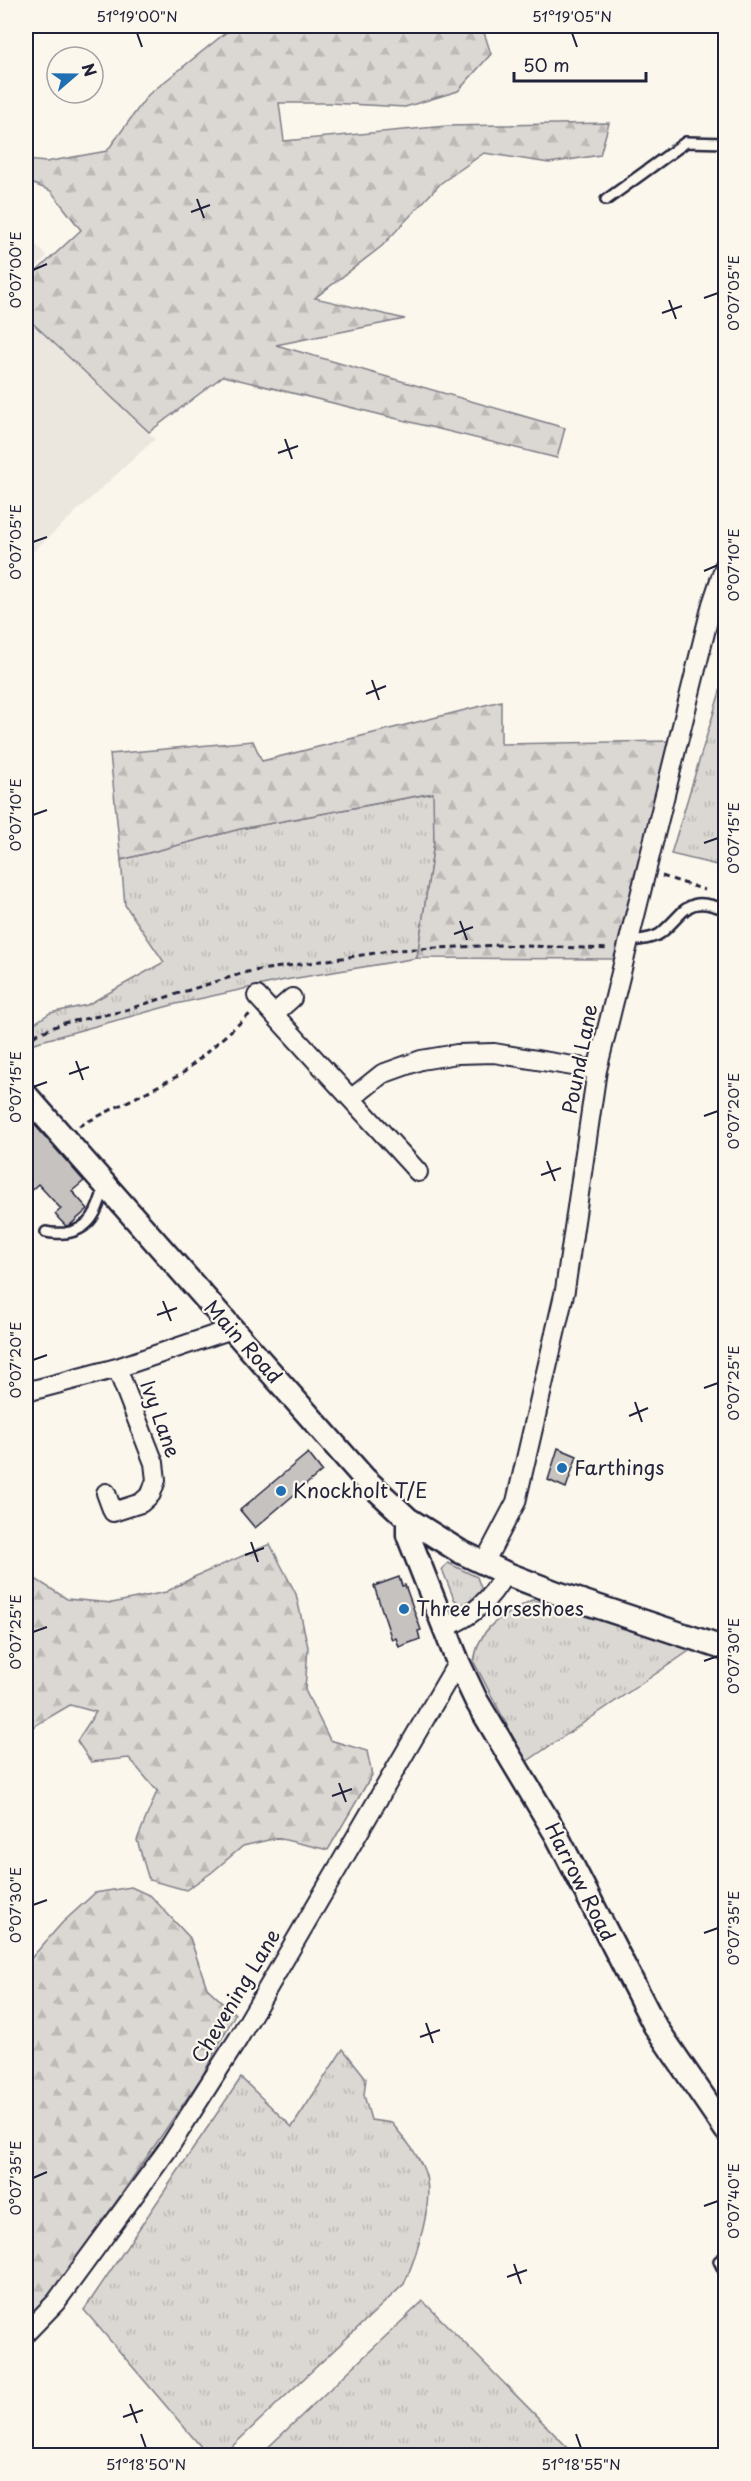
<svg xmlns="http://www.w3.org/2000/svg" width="751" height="2481" viewBox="0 0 751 2481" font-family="'Playpen Sans',sans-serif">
<defs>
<pattern id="grass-tufts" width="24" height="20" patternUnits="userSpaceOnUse" patternTransform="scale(1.5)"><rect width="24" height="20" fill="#dbd8d3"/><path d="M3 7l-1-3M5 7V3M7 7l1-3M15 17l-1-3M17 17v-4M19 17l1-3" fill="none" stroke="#bcb9b6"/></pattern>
<pattern id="forest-firs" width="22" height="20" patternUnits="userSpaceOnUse" patternTransform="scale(1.5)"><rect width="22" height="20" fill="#dbd8d3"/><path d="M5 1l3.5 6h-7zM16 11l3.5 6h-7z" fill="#bcb9b6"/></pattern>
</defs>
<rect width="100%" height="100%" fill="#fbf7ec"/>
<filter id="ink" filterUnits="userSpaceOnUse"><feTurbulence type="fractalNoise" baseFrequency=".0167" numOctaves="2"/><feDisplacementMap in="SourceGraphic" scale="12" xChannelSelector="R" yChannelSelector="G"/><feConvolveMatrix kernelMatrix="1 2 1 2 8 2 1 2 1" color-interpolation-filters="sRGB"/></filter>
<g filter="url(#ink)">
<path fill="#ebe7df" d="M26,235L47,256L26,279Z
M26,318L155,439L26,558Z"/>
<path fill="url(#grass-tufts)" stroke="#7e7d87" stroke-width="1.5" d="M725,675V867L671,854Z
M434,793V843L417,958L285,980L176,1004L34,1043L26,1050V1029L50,1013L87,1005L164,962L125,905L121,860L240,829Z
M448,1563L477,1577L482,1591L478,1597L461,1605L454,1599L442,1569Z
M532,1600L692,1649L526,1762L474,1662C479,1625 502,1616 532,1600Z
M343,2049L366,2078L364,2095L371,2120L392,2123C403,2138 419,2154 425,2173C435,2202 416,2257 404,2284L223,2455H208L84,2310L241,2078L292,2127Z
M423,2301L570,2450L572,2455H260Z"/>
<path fill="url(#forest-firs)" stroke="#7e7d87" stroke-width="1.5" d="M234,26H482L491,54L458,91L405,107L329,103H279L284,141L447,126L609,123L600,155L549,163L484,153L441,183L382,246L315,298L405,319L276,345L565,428L557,458L223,376L149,432L26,317V281L81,230L51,191L26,181V160L46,162L107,151L148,95Z
M501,701V744L669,741L617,959L417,958L434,843L433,793L240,829L121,860L110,754L253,741L262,761Z
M270,1544L296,1594L308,1647L305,1690L330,1740L367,1751L372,1775L328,1850L277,1838L243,1846L211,1873L186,1890L149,1880L137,1840L157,1791L129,1758L91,1762L77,1741L96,1712L70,1705L26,1731V1573L67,1599L112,1603L166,1592L194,1577Z
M131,1887L151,1896L190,1938L207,1988L235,2014L201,2078L57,2288L26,2324V1964L62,1923L95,1893Z"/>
<path fill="#c6c2c0" stroke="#22223b" stroke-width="1.5" d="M26,1115L84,1181L72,1191L88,1209L70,1225L66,1226L59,1219L55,1214L61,1209L38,1184L26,1195Z
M558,1448L577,1456L566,1488L548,1480Z
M308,1453L322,1471L255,1528L240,1510Z
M399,1577L402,1586L405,1585L421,1630L418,1631L420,1639L399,1647L396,1638L392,1640L374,1586Z"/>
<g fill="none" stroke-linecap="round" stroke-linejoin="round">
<defs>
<path id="service" d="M606,200L686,142L726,143
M629,941C639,940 653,939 661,933C687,911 686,894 726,910
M46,1232C53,1234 58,1233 65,1233C91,1230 98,1210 104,1188
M726,2256L719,2261L726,2275"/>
<path id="minor" d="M257,996L418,1172
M274,1014L292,998
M352,1098L382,1074L421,1060L457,1054L494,1053L597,1070
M26,1392L117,1368L232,1329
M106,1493L113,1512L141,1503L151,1494L156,1480L154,1463L117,1368
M484,1563L516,1502L565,1290L597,1070L712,604L726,562
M445,1627C473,1617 491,1599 505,1573
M26,2333L56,2302L168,2149L238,2039L458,1662"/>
<path id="tertiary" d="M26,1095L364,1478L408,1519L459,1551L505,1573L557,1593L726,1649
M408,1519V1535L458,1662L476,1700L556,1834L655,2026L726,2130"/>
</defs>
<use href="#service" stroke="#22223b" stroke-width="14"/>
<use href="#minor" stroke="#22223b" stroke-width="22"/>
<use href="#tertiary" stroke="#22223b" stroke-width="27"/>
<path stroke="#22223b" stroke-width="3" stroke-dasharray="6 4.5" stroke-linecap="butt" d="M662,876L705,890
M26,1043L37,1034L64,1023L119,1012L247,972L396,950L501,945L610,949
M79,1126L182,1074L250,1014"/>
<use href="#service" stroke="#fbf7ec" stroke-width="9"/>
<use href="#minor" stroke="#fbf7ec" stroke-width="18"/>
<use href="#tertiary" stroke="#fbf7ec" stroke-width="22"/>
</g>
</g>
<path fill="none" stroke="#22223b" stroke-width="2" d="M137,33L142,47M572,33L577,47M197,199L204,218M191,212L210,205M33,270L47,264M704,298L718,293M669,300L676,319M662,313L682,306M285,439L292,459M278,453L298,446M33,542L47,537M704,571L718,565M372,680L379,700M366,694L386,686M33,815L47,810M704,843L718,838M460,921L467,940M454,934L473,927M76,1061L83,1080M69,1074L89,1067M33,1087L47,1082M704,1116L718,1111M547,1161L555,1181M541,1175L561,1168M163,1301L171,1321M157,1315L177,1308M33,1360L47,1355M704,1388L718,1383M635,1402L642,1422M629,1416L648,1408M251,1542L258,1562M245,1555L264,1548M33,1632L47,1627M704,1661L718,1656M339,1783L346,1802M332,1796L352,1789M33,1905L47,1900M704,1933L718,1928M426,2023L433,2043M420,2037L440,2030M33,2178L47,2172M704,2206L718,2201M514,2264L521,2284M507,2277L527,2270M130,2404L137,2423M123,2417L143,2410M141,2434L146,2448M576,2434L581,2448"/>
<g fill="#1f6fb2" stroke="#fbf7ec" stroke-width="2">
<circle cx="562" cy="1468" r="6"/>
<circle cx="281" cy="1491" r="6"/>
<circle cx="404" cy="1609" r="6"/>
</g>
<g text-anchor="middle" stroke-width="4.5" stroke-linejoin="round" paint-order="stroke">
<g font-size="20" fill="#22223b" stroke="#fbf7ec">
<text transform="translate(580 1059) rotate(-79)" y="7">Pound Lane</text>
<text transform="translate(243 1342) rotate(48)" y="7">Main Road</text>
<text transform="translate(160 1419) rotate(70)" y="7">Ivy Lane</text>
<text transform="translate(580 1882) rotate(63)" y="7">Harrow Road</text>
<text transform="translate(236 1996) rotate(-59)" y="7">Chevening Lane</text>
</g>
<g font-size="20" fill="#22223b" stroke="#fbf7ec" text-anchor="start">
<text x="574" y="1475">Farthings</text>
<text x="293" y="1498">Knockholt T/E</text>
<text x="416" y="1616">Three Horseshoes</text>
</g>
</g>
<rect width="751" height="2481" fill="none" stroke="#fbf7ec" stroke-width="66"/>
<g transform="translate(75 75) rotate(70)"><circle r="28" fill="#fbf7ec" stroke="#a4a2a5" stroke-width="1.5"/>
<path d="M0-4.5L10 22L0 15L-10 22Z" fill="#1f6fb2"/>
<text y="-9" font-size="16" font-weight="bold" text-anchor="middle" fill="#22223b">N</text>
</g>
<path d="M514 72v9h132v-9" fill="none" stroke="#22223b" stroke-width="3"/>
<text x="523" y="72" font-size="18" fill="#22223b" stroke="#fbf7ec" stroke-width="4.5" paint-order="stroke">50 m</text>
<rect x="33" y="33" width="685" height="2415" fill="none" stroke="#22223b" stroke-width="2"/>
<g font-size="15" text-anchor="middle" fill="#22223b">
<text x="137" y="22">51°19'00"N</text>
<text x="572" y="22">51°19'05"N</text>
<text transform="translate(16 270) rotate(-90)" y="5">0°07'00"E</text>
<text transform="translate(734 293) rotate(-90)" y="5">0°07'05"E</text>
<text transform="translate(16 542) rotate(-90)" y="5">0°07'05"E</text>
<text transform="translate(734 565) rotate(-90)" y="5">0°07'10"E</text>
<text transform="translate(16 815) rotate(-90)" y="5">0°07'10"E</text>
<text transform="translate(734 838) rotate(-90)" y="5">0°07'15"E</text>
<text transform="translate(16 1087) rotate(-90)" y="5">0°07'15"E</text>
<text transform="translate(734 1111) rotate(-90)" y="5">0°07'20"E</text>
<text transform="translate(16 1360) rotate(-90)" y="5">0°07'20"E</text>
<text transform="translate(734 1383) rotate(-90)" y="5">0°07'25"E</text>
<text transform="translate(16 1632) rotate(-90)" y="5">0°07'25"E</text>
<text transform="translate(734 1656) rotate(-90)" y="5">0°07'30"E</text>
<text transform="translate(16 1905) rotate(-90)" y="5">0°07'30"E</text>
<text transform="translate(734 1928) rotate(-90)" y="5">0°07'35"E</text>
<text transform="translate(16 2178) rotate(-90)" y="5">0°07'35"E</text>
<text transform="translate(734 2201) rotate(-90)" y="5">0°07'40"E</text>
<text x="146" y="2470">51°18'50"N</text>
<text x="581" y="2470">51°18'55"N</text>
</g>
</svg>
